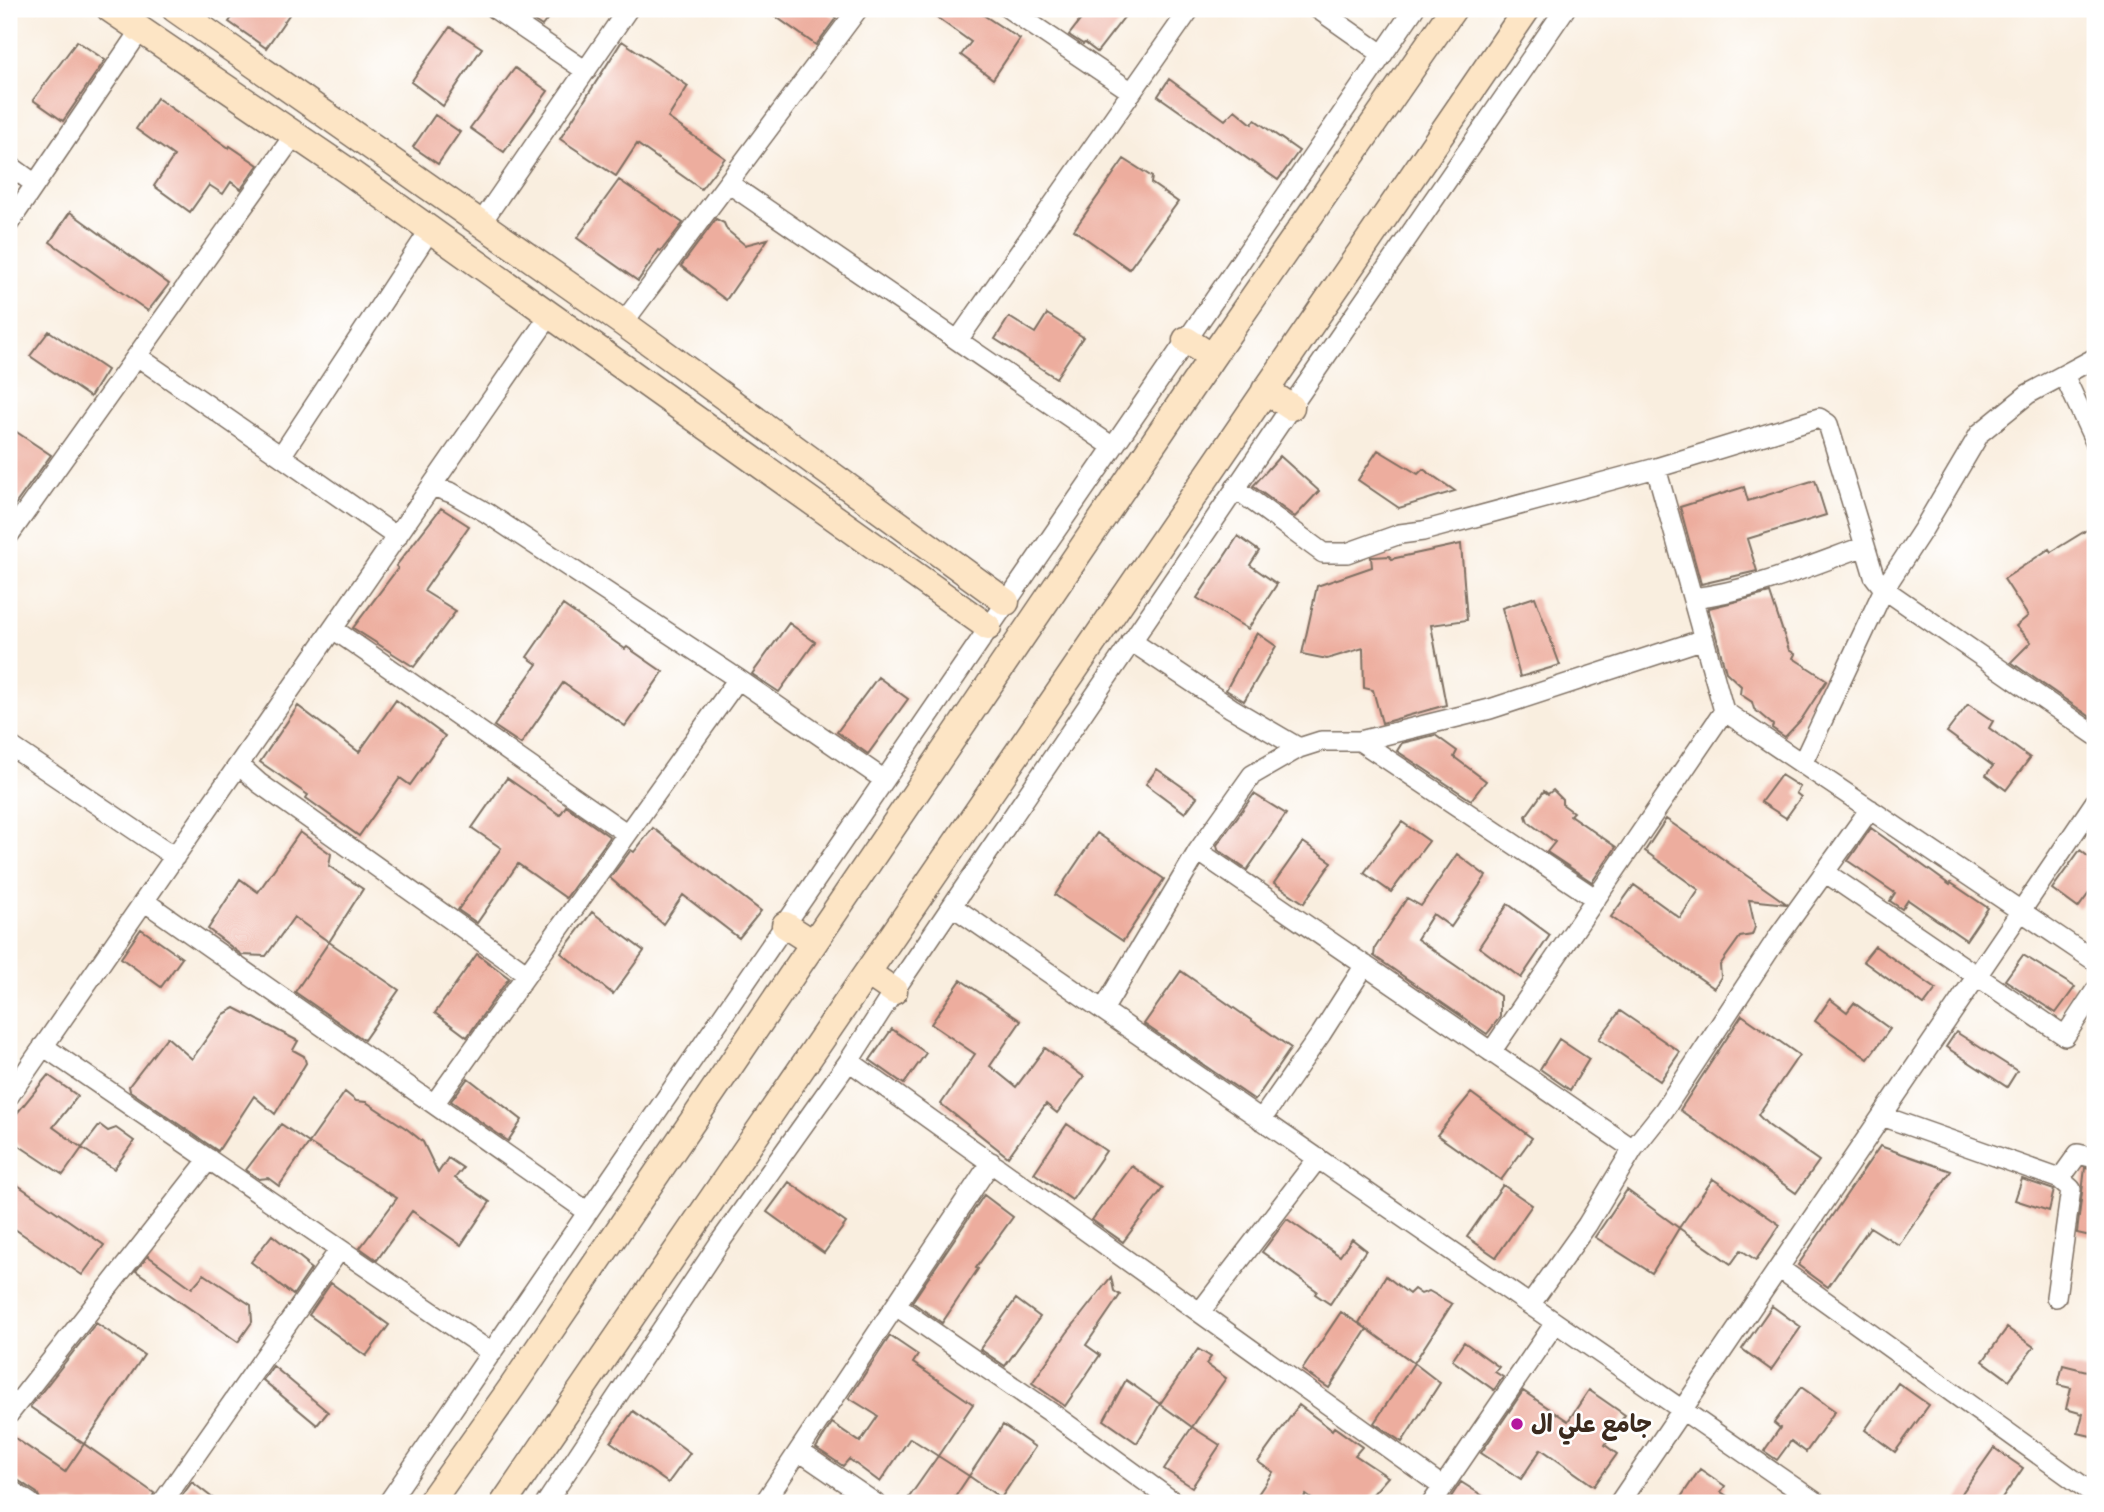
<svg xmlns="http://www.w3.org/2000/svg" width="2104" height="1512" viewBox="0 0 2104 1512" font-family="Dekko,'Playpen Sans Arabic',sans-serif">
<rect width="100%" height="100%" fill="#fff"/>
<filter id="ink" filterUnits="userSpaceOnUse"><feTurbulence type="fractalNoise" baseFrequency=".0143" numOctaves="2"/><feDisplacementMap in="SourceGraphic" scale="14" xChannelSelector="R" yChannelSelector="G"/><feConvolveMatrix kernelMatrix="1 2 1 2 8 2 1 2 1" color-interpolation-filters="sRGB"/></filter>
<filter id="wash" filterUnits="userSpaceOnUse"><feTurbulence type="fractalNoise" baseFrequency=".00686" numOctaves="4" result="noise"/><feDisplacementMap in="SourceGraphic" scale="28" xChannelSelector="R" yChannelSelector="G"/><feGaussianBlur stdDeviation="1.57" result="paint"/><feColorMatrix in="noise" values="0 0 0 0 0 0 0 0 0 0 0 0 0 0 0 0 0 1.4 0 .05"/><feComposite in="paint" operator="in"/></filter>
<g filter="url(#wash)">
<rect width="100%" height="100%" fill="#f9eedf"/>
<g id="blocks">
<path fill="#edad9e" d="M238,9H293L266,48L229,22Z
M516,9H555L542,26Z
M765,9H823L836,18L816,45Z
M925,9H974L1020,39L993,79L961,55L971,42Z
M1089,9H1115L1125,16L1097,52L1085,43L1083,44L1069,35Z
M450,27L482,48L443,106L411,82Z
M77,41L105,60L63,121L33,100Z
M622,41L688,86L668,118L725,158L701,189L637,144L616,176L560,139Z
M515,68L548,91L504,152L470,128Z
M1169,79L1225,120L1235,110L1252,124L1255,120L1299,151L1278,180L1158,96Z
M157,98L229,148L230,146L258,165L241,189L231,182L223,194L209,185L190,212L154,186L174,156L136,129Z
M435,115L460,132L438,164L413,147Z
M1124,159L1152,177L1151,183L1178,202L1129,269L1074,230Z
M619,180L683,223L661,251L659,250L638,281L577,238Z
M70,212L169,284L148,311L50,242Z
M716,219L724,223L727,230L745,245L768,239L726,300L681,266Z
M1047,314L1083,337L1056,378L995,339L1009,317L1035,333Z
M49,331L107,370L90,397L30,356Z
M9,427L51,455L9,513Z
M1378,450L1418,474L1423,469L1455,491L1399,508L1358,480Z
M1280,456L1319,491L1295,517L1253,486Z
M1815,480L1826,515L1747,539L1757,571L1701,584L1680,507L1744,487L1748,501Z
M441,508L469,526L424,591L456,611L414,667L353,628L398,568L396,566Z
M2095,525V720L2011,662L2031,642L2016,626L2028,616L2004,579L2049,549L2051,552Z
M1238,536L1259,551L1250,565L1277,584L1248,629L1197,598Z
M1461,544L1467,620L1431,625L1446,705L1382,723L1373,690L1364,688L1363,648L1327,659L1302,654L1317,586L1372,567L1371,557H1373L1390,556L1391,559Z
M1770,593L1789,650L1795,654L1793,658L1827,680L1801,720L1785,737L1772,728L1773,725L1754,709L1752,702L1740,694L1741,686L1726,672L1709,611V608Z
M1535,597L1560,665L1520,677L1502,608Z
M563,605L625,649L627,647L663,672L625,726L563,683L521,744L494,726L537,664L527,657Z
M789,623L815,642L779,692L752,674Z
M1257,633L1276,646L1244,701L1226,690Z
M878,677L908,699L868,754L837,732Z
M396,700L445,736L410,785L400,778L359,836L306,798L308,795L260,762L298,706L359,752Z
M1968,704L1993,721L1989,728L2030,758L2006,790L1986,775L1993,766L1947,732Z
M1435,735L1457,751L1454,757L1486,781L1471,800L1397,751L1402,743Z
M1157,769L1197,797L1185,813L1146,784Z
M1781,775L1800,787L1796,793L1801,797L1786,818L1761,802Z
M507,778L560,815L566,806L610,837L566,898L518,864L477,923L458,910L501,848L472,828Z
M1553,790L1562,799V804L1573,812L1570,815L1616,847L1592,882L1547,852L1555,842L1528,822L1526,816L1544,791L1548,794Z
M1254,794L1286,814L1247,870L1218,850L1217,845Z
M1666,819L1787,904L1749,900L1755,927L1752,935L1740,937L1720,965L1721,977L1714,988L1611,917L1634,885L1680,918L1699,890L1645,851Z
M1402,822L1429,841L1391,892L1364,873Z
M653,828L761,911L739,938L683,895L663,924L610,878L631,850L634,852Z
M1871,828L1950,885L1951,883L1988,908L1966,940L1908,900L1902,909L1890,901L1895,893L1848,861Z
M300,832L331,854L329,866L363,889L329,942L294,917L266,956L242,955L208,929L240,879L258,892Z
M1097,833L1164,879L1123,941L1055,895Z
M1303,842L1332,862L1304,903L1274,883Z
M2080,850L2095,862V885L2078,908L2052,889Z
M1457,854L1486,876L1451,927L1433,914L1417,939L1500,996V1017L1487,1034L1374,956L1375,948L1407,898L1421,906Z
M1508,904L1550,935L1521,978L1479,947Z
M592,912L644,951L613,994L561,953Z
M141,929L182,958L161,987L121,958Z
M329,942L399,990L364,1040L295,992Z
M1875,946L1936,989L1924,1005L1863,961Z
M477,954L509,978L467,1037L435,1013Z
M2023,955L2075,987L2056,1013L2005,980Z
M1181,971L1291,1048L1255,1100L1144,1024Z
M961,980L1021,1021L990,1066L1016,1087L1045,1048L1084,1077L1057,1113L1046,1104L1008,1157L941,1104L975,1054L931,1024Z
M1830,999L1847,1012L1854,1003L1890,1029L1868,1059L1815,1021Z
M235,1008L298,1041L293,1050L304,1056L306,1063L275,1114L254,1096L218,1151L130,1091L129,1086L167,1037L192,1059L224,1014Z
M1620,1011L1680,1052L1660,1081L1599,1039Z
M1742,1015L1799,1055L1758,1115L1768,1125L1819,1161L1796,1193L1680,1110Z
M892,1029L926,1053L904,1084L870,1060Z
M1956,1032L2017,1071L2007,1087L1946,1047Z
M1559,1039L1589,1059L1570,1090L1540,1069Z
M48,1075L78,1096L53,1127L82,1148L63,1175L9,1139V1123Z
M468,1078L522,1120L508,1141L451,1101Z
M345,1092L356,1101L366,1102L407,1129L423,1142L438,1173L448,1158L463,1168L455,1178L490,1202L461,1245L412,1211L377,1260L360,1248L397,1198L309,1143Z
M1471,1093L1532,1138L1501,1180L1437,1135Z
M281,1124L309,1143L279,1186L268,1178L259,1179L246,1170Z
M1067,1124L1106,1151L1072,1200L1034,1173Z
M100,1125L108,1131L116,1128L134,1141L114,1169L82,1148Z
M1880,1146L1951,1171L1899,1245L1870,1227L1828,1287L1798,1265Z
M1132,1166L1163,1188L1123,1242L1092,1220Z
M2085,1168L2095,1170V1237L2077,1233Z
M9,1179L104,1245L82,1275L9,1225Z
M1713,1179L1780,1225L1756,1260L1741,1250L1731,1264L1679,1228Z
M2022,1179L2054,1190L2049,1211L2015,1200Z
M789,1182L846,1223L824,1253L767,1212Z
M1503,1185L1532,1205L1496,1257L1467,1237Z
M1627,1190L1679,1228L1652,1273L1595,1237Z
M984,1195L1013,1217L976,1268L978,1269L942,1323L912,1302Z
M1287,1219L1340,1256L1352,1239L1366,1250L1330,1304L1315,1294L1317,1291L1262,1252Z
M272,1235L307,1263L306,1265L311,1269L293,1295L251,1262Z
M148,1256L192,1288L204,1274L251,1305L252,1322L238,1342L136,1271Z
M1386,1276L1409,1294L1414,1289L1421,1294L1429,1291L1452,1304L1414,1363L1359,1323Z
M1111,1277L1114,1291L1120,1295L1086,1345L1100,1355L1065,1406L1032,1383L1067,1333Z
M331,1283L389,1325L366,1356L309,1315Z
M1016,1299L1040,1317L1005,1366L980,1349Z
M1772,1306L1801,1327L1771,1370L1742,1349Z
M1341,1312L1367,1329L1329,1388L1302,1370Z
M96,1323L144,1355L84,1444L30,1407Z
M2007,1328L2034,1347L2009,1380L1983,1361Z
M890,1336L918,1355L913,1363L973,1404L938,1456L910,1438L880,1482L849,1459L843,1466L816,1448L832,1423L860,1442L878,1416L849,1398Z
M1464,1342L1499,1367L1495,1372L1503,1377L1494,1390L1452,1360Z
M1198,1349L1211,1357L1206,1364L1226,1378L1192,1427L1160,1404Z
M1414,1363L1440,1383L1402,1442L1374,1423Z
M2063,1365L2095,1373V1437L2078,1433L2083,1414L2066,1409L2071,1388L2058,1385Z
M273,1366L328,1412L317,1425L263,1380Z
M1126,1380L1160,1404L1137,1443L1104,1420Z
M1898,1383L1929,1405L1895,1452L1865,1430Z
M1801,1387L1835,1411L1806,1452L1791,1441L1777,1460L1764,1451L1780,1428L1774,1423Z
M1589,1390L1625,1415L1605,1445L1617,1454L1594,1486L1541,1449L1521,1479L1481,1453L1523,1391L1568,1421Z
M1299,1405L1332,1430L1334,1427L1362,1447L1355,1455L1388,1477L1365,1503H1317L1306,1495L1300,1503H1252L1273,1472L1258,1462Z
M633,1411L690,1453L668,1483L611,1442Z
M1003,1425L1035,1447L1001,1498L969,1476Z
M1192,1427L1220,1445L1192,1487L1164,1469Z
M9,1434L65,1472L84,1444L154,1493L150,1503H42L37,1493L16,1479L9,1477Z
M1994,1448L2023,1468L1999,1503H1955Z
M938,1456L969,1476L951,1503H905Z
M1700,1469L1725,1486L1721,1492L1738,1503H1677Z
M192,1482L219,1503H177Z
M1461,1482L1494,1503H1460L1451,1497Z"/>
</g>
</g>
<g filter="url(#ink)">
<use href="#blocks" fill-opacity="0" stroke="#7e6f62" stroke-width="2"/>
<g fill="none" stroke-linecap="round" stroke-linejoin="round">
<defs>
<path id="street" d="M495,9L586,71
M1009,9L1132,92
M1318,9L1382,54
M9,165L35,184
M728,183L1113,447
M9,223L141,29
M481,223L628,9
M623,323L858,9
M958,340L1190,9
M137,356L397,537
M2064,375L2095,442
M281,456L430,230
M1656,468L1724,711L2095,961
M432,486L452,493L487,513L738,679L883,779
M1235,488L1323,553H1347L1400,534L1423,531L1656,468L1819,418L1828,424L1865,546
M9,535L295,134
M1693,598C1752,591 1809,566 1865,546L1874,576L1884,589L2095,735
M333,629C431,696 528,766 626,833
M1131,641L1231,708L1299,748
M1360,741L1596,899
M9,745L175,857
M1802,764L1884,589L1924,528L1980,433L2028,394L2095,358
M239,765L259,783L526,973
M1198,851L1633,1149
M1826,873L2065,1036L2095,991
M144,901L588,1212
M952,906L1817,1503
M1103,1010L1198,851L1252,775L1299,748L1321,741H1360L1490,709L1704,639
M43,1046L492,1353
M1491,1052L1724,711
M849,1061L1443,1487
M9,1096L550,315
M434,1104L738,679
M1882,1116L2060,1179L2071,1189L2056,1297
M1261,1120L1321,1034L1365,965
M2060,1179L2078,1154L2095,1158
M1779,1268L2095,1495
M1530,1305L1587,1225L1633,1149L1664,1110L1778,937L1870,809
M896,1306L1053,1414L1175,1503
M1200,1312L1318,1158
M9,1414L209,1159
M799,1451L875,1503
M9,1489L30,1503
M162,1503L340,1249
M388,1503L1414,9
M546,1503L720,1242L849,1061L894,991L1291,407L1565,9
M764,1503L991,1162
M1432,1503L1555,1323
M1619,1503L2095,802"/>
<path id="secondary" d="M110,9L345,169L988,627
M175,9L623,323L1006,602
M1186,340L1212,357
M1265,390L1291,407
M785,925L813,943
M869,974L894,991
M430,1503L512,1387L1212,357L1453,9
M504,1503L1527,9"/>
</defs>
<use href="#street" stroke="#7e6f62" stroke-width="22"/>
<use href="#secondary" stroke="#7e6f62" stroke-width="29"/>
<use href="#street" stroke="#fff" stroke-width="19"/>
<use href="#secondary" stroke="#fde5c5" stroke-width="26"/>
</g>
</g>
<circle fill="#b5179e" stroke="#fff" stroke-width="2.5" cx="1517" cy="1424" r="7"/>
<g text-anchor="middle" stroke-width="5" stroke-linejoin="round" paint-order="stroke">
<g font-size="24" font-weight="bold" fill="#3b2a1e" stroke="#fff" text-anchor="start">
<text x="1531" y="1432">جامع علي ال</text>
</g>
</g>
<rect width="2104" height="1512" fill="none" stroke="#fff" stroke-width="35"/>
</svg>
